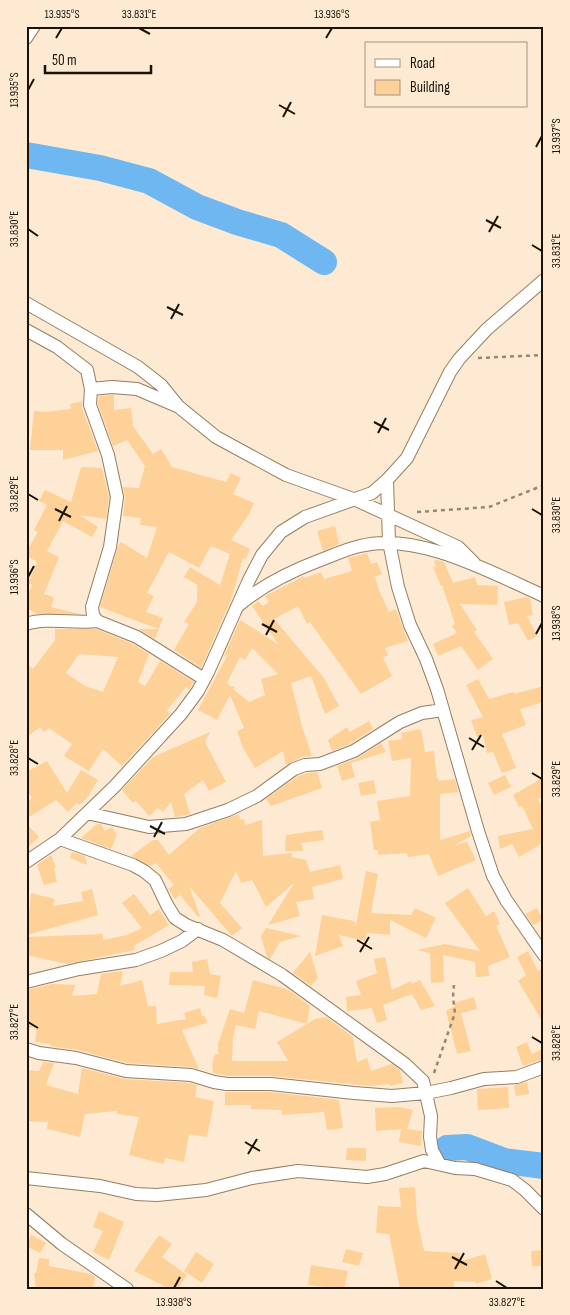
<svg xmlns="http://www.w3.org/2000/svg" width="570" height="1315" viewBox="0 0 570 1315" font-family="'Sofia Sans Condensed',sans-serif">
<rect width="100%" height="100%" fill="#feead2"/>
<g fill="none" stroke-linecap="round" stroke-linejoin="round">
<path stroke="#6eb7f0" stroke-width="26" d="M26,155L100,168L149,181L197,207L237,222L281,235L324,262
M447,1148L467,1147L504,1161L544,1166"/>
</g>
<path fill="#fdd198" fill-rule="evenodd" d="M114,395V410L131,408L133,426L153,454L161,449L172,467L226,482L231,473L241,478L233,494L254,503L249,514L231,540L250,549L246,559L243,558L231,600L201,668L174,650L189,624L184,622L197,602V585L184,577L190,567L220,585L230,554L211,546L199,568L169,552L147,593L154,596L146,612L163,618L155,639L139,629H158L100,607L118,546L121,542L147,558L157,527L140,525L141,518L123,516L125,498L123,487L139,488L145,466L127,440L113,446L98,404L99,396Z
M82,401V408L98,451L63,460V450H30L34,411L45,412L71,409L70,404Z
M81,467L102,468L109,497L106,519L79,515L98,527L92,537L63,521L47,551L59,557L44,594L54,597L51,607L80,614H37L26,608V599L32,585L28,583L37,562L26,555V552L38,532L34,530L47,505L39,501L45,490L71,502Z
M335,526L339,544L323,551L317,531Z
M367,553L371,564L377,562L382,574L375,577L379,590L389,612L396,609L408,641L385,648L388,655L383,658L392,676L361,694L310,622L307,624L298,606L274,619L324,678L339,706L325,714L311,676L291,683L302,726L312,756L302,757L286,765L283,751L255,768L243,748L237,731L244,728L230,695L217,720L198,710L228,654L223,658L240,620L278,644L252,606L258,601L263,606L269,602L265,596L304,576L305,578L321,572L324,579L352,571L348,558ZM252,648L278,674L261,679L265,695L249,702L233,689L235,686L231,687L227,683L240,657L245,660Z
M437,560L444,562L453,583L475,577L477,585L498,586L497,605L460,604L477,630L474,632L493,659L478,670L461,646L438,656L433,644L457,633L452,626L455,624L442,585L441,586L433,567L436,566L434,561Z
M527,597L530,599L533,615L527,616L537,636L528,641L518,623L509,625L504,602Z
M55,629H96L133,644L149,654L138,682L145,686L160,661L194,682L189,690L186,687L167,710L170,714L122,766L103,749L89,771L64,756L72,744L49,728L44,732L40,727L26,738V663L33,669L55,640ZM79,654L118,657L103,692L85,686L66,673Z
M478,679L489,699L513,692L514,694L544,686V702L520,709L526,725L502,734L516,768L502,773L493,752L487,753L483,735L477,737L471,720L483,717L466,685Z
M369,721L373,729L350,744L332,751L328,740L347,727L350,732Z
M421,729L425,752L434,751L437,778L439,779V781L455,779L458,792L440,794V840L470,831L471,836L457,844L467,842L476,860L438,876L429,854L408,857L407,853L378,855V850H374L370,822L380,820L377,801L410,796L411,758L392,761L388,741L402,739L401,733Z
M210,732L205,742L226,782L209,791L203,780L184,794L190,814L175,817L171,802L163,812L158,808L149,816L136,801L133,803L122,790L153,757Z
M381,743L386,752L351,763L355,777L342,781L337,766L358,758Z
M47,761L67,793L81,770L98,780L87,798L79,805L77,803L68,812L56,800L26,819V802L32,798L26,789V772Z
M317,772L322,788L271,806L266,799L298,776L307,773Z
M505,775L511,787L494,795L488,783Z
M544,777V796L538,799L544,811V849L541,844L519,857L512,844L500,849L498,836L533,829L522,806L519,807L513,795Z
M374,780L376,793L361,796L358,783Z
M239,814L240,820L244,819L245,825L262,820L263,856L292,853V857L306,860L310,872L340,865L343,879L312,887L314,899L296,902L300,916L268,925L294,883L266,907L252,880L241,883L236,871L220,903L242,928L232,936L189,886L200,916L198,917L180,895L175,899L168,889L174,885L156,863L151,866L131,856L153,840H158L169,855L200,828Z
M26,823L39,837L26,849Z
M97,824H101L105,831L112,827L117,835L111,849L81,838Z
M322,830L324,840L301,843L303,851H285L286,835Z
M72,852L85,856L87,865L70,858Z
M51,855L56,867L54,868L57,882L44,885L37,865Z
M366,871L378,874L371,913L411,915L415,908L436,918L426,938L390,920V935L367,933L365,941L339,935L343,946L315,956L322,915L354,921L356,925Z
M468,888L486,916L494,911L500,924L496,926L510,957L488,966L489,976L476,977L475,962L443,955L444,982L431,983L430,953L417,950L445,944L480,951L445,903Z
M92,889L98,915L27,935L31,893L55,899L53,906L83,901L81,892Z
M134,894L150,915L159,909L169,925L134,946L135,950L67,964L26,955L27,937L103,934V940L127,935L142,928L122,903Z
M537,908L543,920L533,925L525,914Z
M266,928L301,936L280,942L270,959L267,957L261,936Z
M528,951L538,971L544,967V1024L518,981L526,975L517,957Z
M310,952L318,978L311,986L293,973Z
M385,957L392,990L411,981L412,984L420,980L435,1006L421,1010L412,994L383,1005L387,1020L377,1023L372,1008L347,1011L346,997L361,995L356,981L377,973L374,959Z
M207,959L210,974L221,976L217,998L204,995L205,986L169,985L170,972H193L192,962Z
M121,971L123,972L120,986L142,980L148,1006H156L157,1024L186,1019L184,1013L200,1008L202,1016H205L207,1023L182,1030L199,1069L192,1067L127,1063L78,1050L50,1046L51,1044L35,1042L37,1027L26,1028V990L52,984L75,985L72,996L97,994L101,974Z
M253,980L289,990L310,1006L307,1024L315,1019L326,1017L353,1037L357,1062L367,1058L371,1071L392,1064L400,1070L403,1083L390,1086L389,1084L370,1086L272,1076H228L213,1073L212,1064L215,1054H218V1044L230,1009L244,1013ZM259,1011L307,1024L277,1042L288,1061H232L233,1037L236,1025L255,1029Z
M474,997L477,1009L461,1013L471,1051L457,1054L446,1011L455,1006L454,1003Z
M527,1042L532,1054L544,1048V1059L523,1066L516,1047Z
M43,1062L54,1063L46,1085L78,1094L82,1068L125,1079L190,1083L197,1085L195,1097L214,1101L207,1137L189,1134L184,1162L165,1158L164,1164L129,1155L139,1117L117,1114V1111L85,1114L80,1137L47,1129L48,1122L26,1121V1070L39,1071Z
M527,1082L529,1094L516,1096L514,1085Z
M508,1087L509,1108L478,1110L477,1089Z
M225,1092H271L339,1100L343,1128L327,1130L324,1112L282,1115V1110L251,1109V1105H225Z
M399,1107L413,1110L407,1129L422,1131L421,1146L399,1142L401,1129L376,1131L375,1108Z
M347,1148H366V1161L346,1160Z
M415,1187L417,1218L424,1251L460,1253L459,1262L485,1254L492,1279L476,1284L475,1282L454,1281V1289H400L389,1234L376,1233L378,1206L401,1207L399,1188Z
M99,1211L124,1222L109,1260L93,1252L103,1231L93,1227Z
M31,1235L46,1243L40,1253L26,1246Z
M159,1235L172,1244L162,1257L187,1275L178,1289H163L164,1286L134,1271Z
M346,1249L363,1253L359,1266L342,1262Z
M544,1250V1266H532L531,1251Z
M196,1252L214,1264L202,1283L184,1271Z
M39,1258L49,1259V1266L91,1274L95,1277L93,1289H36L34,1273H36Z
M311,1265L348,1271L344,1289L308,1285Z"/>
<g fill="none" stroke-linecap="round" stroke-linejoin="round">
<defs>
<path id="minor" d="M26,38L34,26
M26,303L138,367L161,385L179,407L216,437L286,475L356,500L458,547L474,563
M26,330L57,347L87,370L91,389L90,405L108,455L117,497L110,547L92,607L93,615L97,621L137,637L204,679
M91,389L112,387L137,389L177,406
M387,480L389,542L398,587L410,625L426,659L437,689L478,831L493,876L506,900L544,955
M239,605C263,585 289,572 318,561C332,556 346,549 360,546C418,531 492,573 544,596
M26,624C48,617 74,624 97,621
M87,813L149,827L186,824L228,810L257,796L294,769L305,765L320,764L354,751L400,722L422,713L443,710
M60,839L133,865L144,871L155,880L167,905L175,918L186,925L223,940L282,975L405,1064L423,1081L431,1116L430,1137L432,1150L439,1163
M26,862L60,839L115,786L181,714L198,691L208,672L249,580L262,555L281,532L305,517L372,493L387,480L407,458L450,372L459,359L487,329L544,280
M26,982L79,969L136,960L161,951L182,941L198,929
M26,1049L39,1053L76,1058L126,1071L191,1075L214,1082L227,1084H271L354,1093L392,1096L426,1093L451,1088L484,1079L517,1077L544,1067
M26,1178L100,1186L136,1194L157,1195L206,1190L252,1178L298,1171L367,1177L385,1174L424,1161L455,1168L475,1169L512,1180L525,1190L544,1209
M26,1214L62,1244L127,1289"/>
</defs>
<use href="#minor" stroke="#947e62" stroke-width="14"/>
<path stroke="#968775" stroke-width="2.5" stroke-dasharray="4 4" stroke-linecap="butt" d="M478,358L544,355
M417,512L489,507L544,485
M434,1073L455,1013L453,997L454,985"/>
<use href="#minor" stroke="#fff" stroke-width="12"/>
</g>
<path fill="none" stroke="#1b1308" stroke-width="2" d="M139,28L150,34M56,38L62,28M326,38L332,28M28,90L34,79M279,105L295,114M283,117L291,102M536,147L542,136M486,220L501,228M28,229L38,236M489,232L498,216M532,245L542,251M167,307L183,315M171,319L179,304M374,422L389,430M378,433L386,418M28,494L38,500M55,509L71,517M532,509L542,515M59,521L67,506M28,577L34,566M262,624L277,632M536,634L542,623M266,635L274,620M469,738L484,747M472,750L481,735M28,758L38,764M532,773L542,779M150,826L165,834M154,837L162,822M357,940L372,949M360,952L369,937M28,1022L38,1028M532,1037L542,1043M245,1142L260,1151M248,1154L257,1139M452,1257L467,1265M455,1269L464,1253M496,1281L507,1288M174,1288L180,1277"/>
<rect width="570" height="1315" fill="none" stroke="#feead2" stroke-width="55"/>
<rect x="365" y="42" width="162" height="65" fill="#feead2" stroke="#a39481"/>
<rect x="375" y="59" width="25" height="8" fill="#ffffff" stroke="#a39481"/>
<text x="410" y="68" font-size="15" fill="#1b1308">Road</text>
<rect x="375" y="80" width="25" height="15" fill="#fdd198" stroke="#a39481"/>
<text x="410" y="92" font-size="15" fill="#1b1308">Building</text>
<path d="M45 65v8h106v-8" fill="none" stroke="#1b1308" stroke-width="2.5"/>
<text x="52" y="65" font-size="15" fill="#1b1308" stroke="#feead2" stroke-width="4" paint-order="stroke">50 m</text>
<rect x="28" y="28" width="514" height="1260" fill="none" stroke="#1b1308" stroke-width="2"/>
<g font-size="12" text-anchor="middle" fill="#1b1308">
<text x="62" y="18">13.935°S</text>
<text x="139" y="18">33.831°E</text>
<text x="332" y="18">13.936°S</text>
<text transform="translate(14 90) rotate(-90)" y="4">13.935°S</text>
<text transform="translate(556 136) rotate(-90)" y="4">13.937°S</text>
<text transform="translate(14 229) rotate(-90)" y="4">33.830°E</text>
<text transform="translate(556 251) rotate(-90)" y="4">33.831°E</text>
<text transform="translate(14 494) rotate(-90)" y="4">33.829°E</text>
<text transform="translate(556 515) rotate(-90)" y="4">33.830°E</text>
<text transform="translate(14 577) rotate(-90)" y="4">13.936°S</text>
<text transform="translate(556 623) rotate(-90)" y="4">13.938°S</text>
<text transform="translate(14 758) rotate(-90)" y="4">33.828°E</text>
<text transform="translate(556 779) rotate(-90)" y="4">33.829°E</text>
<text transform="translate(14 1022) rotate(-90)" y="4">33.827°E</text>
<text transform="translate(556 1043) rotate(-90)" y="4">33.828°E</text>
<text x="174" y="1306">13.938°S</text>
<text x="507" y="1306">33.827°E</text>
</g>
</svg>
